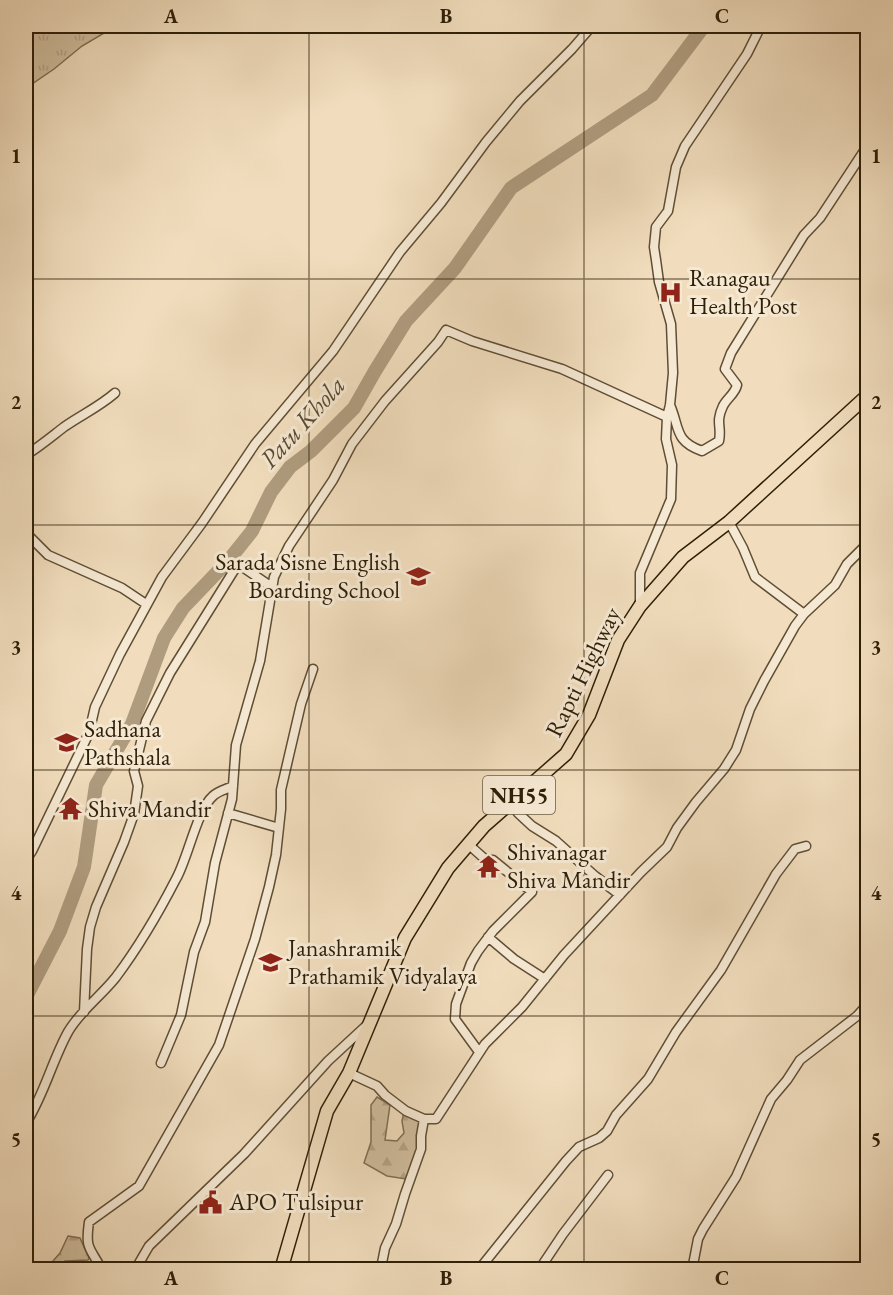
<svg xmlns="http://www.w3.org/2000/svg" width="893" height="1295" viewBox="0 0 893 1295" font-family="'EB Garamond',serif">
<defs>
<pattern id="grass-tufts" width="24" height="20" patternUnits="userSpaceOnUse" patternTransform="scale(1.5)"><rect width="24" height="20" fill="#d0bd9e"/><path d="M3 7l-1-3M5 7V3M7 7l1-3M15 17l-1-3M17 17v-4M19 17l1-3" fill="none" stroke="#b3a287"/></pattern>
<pattern id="forest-firs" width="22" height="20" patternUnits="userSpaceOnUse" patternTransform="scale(1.5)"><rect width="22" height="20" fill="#d0bd9e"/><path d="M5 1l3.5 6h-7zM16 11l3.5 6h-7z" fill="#b3a287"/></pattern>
</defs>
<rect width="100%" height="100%" fill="#f1ddbd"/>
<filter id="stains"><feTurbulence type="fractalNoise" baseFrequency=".00333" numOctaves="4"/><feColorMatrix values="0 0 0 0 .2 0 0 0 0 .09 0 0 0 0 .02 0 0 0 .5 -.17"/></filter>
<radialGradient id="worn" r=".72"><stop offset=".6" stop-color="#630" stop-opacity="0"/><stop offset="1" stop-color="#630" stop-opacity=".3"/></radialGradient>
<path fill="url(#grass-tufts)" stroke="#7f6e52" stroke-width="1.5" d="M26,26H116L82,46L54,69L26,88Z"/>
<path fill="url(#forest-firs)" stroke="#7f6e52" stroke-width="1.5" d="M377,1097L390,1105L385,1140L397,1141L404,1133L402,1121L404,1111L419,1122L417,1152L406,1179L387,1176L364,1163L371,1142V1105Z
M68,1236L80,1238L89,1258L88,1260L65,1261L56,1269H46L60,1253Z"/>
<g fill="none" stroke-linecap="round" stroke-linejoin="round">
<path stroke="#af9c7f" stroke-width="14" d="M26,997L60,931L84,867L96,785L132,724L164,638L183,608L228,561L252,531L271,492L290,467L311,451L354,408L375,371L406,321L455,268L511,188L652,95L704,26"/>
<defs>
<path id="minor" d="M670,405C680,428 674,441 702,451L719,441C722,426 715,423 723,406C727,398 735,394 737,385L725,369L731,353L804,235L820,218L864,151
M26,455C39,447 51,437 64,427C81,415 99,407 115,393
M729,522L743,548L755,577L804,614
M26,533L48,555L122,588L146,604
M640,606V573L671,499L672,465L666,439L667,417L670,405L673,373L671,324L659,282L656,260L654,247L656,227L668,211L676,167L685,146L747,54L761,26
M510,801L518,813L532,826L556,841L595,876L620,895
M228,813L279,828
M468,844L486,860H493L532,892L493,931L478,951L471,963L456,1004L455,1019L479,1052
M26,860L32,851L89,733L95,707L120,654L162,577L202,523L255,444L333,351L400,252L441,203L486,142L520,101L572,49L592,26
M488,937L514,959L545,979
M84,1012L87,949L90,927L96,907L124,842L134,814L138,786L134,771L146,721L170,673L238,564L272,587
M161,1063L181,1015L194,952L205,922L215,863L232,799L236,745L260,661L274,577L289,546L333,480L352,444L385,401L438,342L446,330L472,341L562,369L667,417
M349,1073L377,1086L385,1095L406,1111L424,1119H436L485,1044L522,1007L564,955L641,872L667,847L677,828L696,802L724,769L736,750L750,709L764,681L795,626L804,614L835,585L847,564L868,543
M26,1123C44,1095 52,1061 68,1032C80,1011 101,996 116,977C137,949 160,910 176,879C188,858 197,810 213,796C218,791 227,789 233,786
M102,1270C90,1247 85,1250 89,1222L139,1186L219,1045L255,939L269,887L276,855L281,809V790L301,704L313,669
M135,1270L149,1246L244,1154L328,1061L367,1025
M378,1270L382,1263L385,1248L396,1224L405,1194L421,1149V1136L424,1119
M477,1270L481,1267L566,1161L579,1147L599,1138L607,1131L616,1115L648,1079L676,1032L721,970L776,874L795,849L806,846
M539,1270L563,1234L608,1175
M692,1270L698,1239L703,1229L736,1177L771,1099L787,1080L800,1060L857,1016L868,1004"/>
<path id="primary" d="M281,1270L327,1111L349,1073L405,938L448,868L484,826L566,754L589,715L618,640L640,606L683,557L729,522L868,395"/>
</defs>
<use href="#minor" stroke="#5f4e34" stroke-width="11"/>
<use href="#primary" stroke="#2e1f07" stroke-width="15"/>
<use href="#minor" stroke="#f6e9d4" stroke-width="8"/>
<use href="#primary" stroke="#f1ddbd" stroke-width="12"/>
</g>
<path fill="none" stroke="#2e1f07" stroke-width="1.5" stroke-opacity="0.55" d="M309,26V1270M584,26V1270M26,279H868M26,525H868M26,770H868M26,1016H868"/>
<defs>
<symbol id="hospital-bare" viewBox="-9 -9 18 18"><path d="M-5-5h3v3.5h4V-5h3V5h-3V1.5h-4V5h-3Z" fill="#8f2418" stroke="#f6e9d4" stroke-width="2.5" paint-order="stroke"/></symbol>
<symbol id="school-bare" viewBox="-9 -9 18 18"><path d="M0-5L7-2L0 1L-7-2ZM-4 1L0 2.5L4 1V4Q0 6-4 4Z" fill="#8f2418" stroke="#f6e9d4" stroke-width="2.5" paint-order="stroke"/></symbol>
<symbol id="temple-bare" viewBox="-9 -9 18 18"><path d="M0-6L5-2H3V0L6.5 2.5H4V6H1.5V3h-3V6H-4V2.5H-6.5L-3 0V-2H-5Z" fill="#8f2418" stroke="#f6e9d4" stroke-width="2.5" paint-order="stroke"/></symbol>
<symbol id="civic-bare" viewBox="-9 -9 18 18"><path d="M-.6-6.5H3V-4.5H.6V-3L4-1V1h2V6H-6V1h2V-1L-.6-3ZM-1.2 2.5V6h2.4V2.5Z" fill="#8f2418" stroke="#f6e9d4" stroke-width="2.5" paint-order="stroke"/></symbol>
</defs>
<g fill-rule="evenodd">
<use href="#hospital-bare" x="654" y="276" width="33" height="33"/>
<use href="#school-bare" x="402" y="560" width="33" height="33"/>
<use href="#school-bare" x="50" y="726" width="33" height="33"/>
<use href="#temple-bare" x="54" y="792" width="33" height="33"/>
<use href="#temple-bare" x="472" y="850" width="33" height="33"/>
<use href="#school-bare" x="254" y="946" width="33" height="33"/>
<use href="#civic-bare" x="194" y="1186" width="33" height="33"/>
</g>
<g text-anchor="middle" stroke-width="6" stroke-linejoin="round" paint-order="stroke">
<rect fill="#f6e9d4" stroke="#6a5c44" stroke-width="1.5" x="483" y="776" width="72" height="38" rx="4.5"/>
<g font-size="22" font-weight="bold" fill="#2e1f07">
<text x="519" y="803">NH55</text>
</g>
<g font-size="24" fill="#2e1f07" stroke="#f6e9d4" text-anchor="start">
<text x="689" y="286">Ranagau<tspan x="689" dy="28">Health Post</tspan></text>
<text x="400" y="570" text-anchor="end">Sarada Sisne English<tspan x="400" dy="28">Boarding School</tspan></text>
<text x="84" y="737">Sadhana<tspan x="84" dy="28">Pathshala</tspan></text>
<text x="88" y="817">Shiva Mandir</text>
<text x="507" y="860">Shivanagar<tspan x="507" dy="28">Shiva Mandir</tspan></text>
<text x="288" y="956">Janashramik<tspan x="288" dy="28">Prathamik Vidyalaya</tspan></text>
<text x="229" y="1210">APO Tulsipur</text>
</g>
<g font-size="24" fill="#2e1f07" stroke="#f6e9d4">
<text transform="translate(583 672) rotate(-64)" y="8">Rapti Highway</text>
</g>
<g font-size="26" font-style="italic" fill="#5b4b31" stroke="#f6e9d4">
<text transform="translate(302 422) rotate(-48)" y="9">Patu Khola</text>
</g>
</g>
<rect width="893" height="1295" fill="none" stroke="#f1ddbd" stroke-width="66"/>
<rect x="33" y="33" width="827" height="1229" fill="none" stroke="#2e1f07" stroke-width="2"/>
<g font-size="20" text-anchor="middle" font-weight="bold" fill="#2e1f07">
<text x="171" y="23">A</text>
<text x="446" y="23">B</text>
<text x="722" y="23">C</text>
<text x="16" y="163">1</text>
<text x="876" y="163">1</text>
<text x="16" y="409">2</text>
<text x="876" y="409">2</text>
<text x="16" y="654">3</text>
<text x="876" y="654">3</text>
<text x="16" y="900">4</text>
<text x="876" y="900">4</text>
<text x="16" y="1146">5</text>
<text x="876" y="1146">5</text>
<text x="171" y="1285">A</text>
<text x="446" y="1285">B</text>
<text x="722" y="1285">C</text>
</g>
<rect width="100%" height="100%" filter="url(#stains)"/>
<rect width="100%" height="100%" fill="url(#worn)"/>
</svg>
